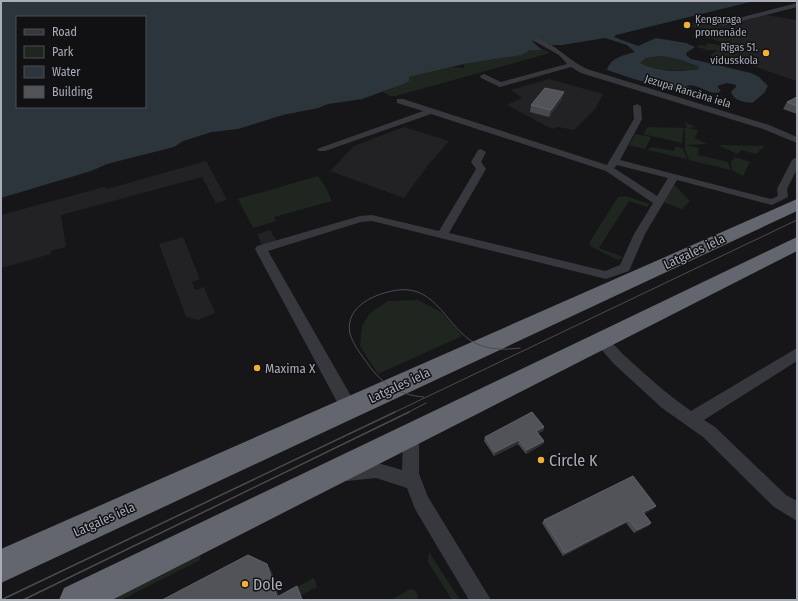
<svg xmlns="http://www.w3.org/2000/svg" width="798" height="601" viewBox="0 0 798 601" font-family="'Fira Sans Condensed',sans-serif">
<rect width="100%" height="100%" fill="#161618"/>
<path fill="#222225" d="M766,15L797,20V81L735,60L734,46L697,34Z
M549,79L603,94L595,109L574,130L558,127L552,129L507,105L522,98L511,90Z
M404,127L449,141L428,165L404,198L330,171L354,146Z
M206,161L227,200L216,203L202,177L61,215L66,247L51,251V254L1,268V215L104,187L107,189Z
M270,230L277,241L262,245L257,234Z
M183,237L200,279L192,282L195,290L204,287L215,313L198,320L186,317L159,244Z"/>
<path fill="#1e261f" d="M706,19L724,26L705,32L690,26L686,27L688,25L686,24L694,26L691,23Z
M716,34L728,41L734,40L756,47L741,46L746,48L742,49L745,51L741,53L744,55L736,57L746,59C737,61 716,61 710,55L718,50H708L696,47L700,45L706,46L707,43L733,47L706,36Z
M542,49L550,53L396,96H390L383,92L404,84L409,77L451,67L464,68V64L521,55L530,50Z
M660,56L677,59L698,66L700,69C680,71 659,72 640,63L646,58Z
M685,122L696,127L689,128L698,130L695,138L707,144L686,145L699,148L698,155L728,162L731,170L689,160L685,150V128H688L686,127Z
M648,127L684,128L682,143L643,134Z
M635,134L651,137L645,149L629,145Z
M718,145L765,146L756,154L741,150L738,154L735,153Z
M676,146L683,149L687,159L648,150L651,147L674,151Z
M735,157L750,162L743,176L732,170L731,162Z
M318,176L326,188L332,201L274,217L276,221L253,228L238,199Z
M674,185L690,201L682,209L663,202Z
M626,196L649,204L647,207L629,201L599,248L623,257L618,260L592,247L589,243L618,197Z
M418,300L441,312L462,336L378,374L360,346L362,326L370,313L388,301Z
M429,552L460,600H452L428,562Z
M201,553L200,560L121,600H107Z
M314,578L317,587L301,595L300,594L279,596Z
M410,589L414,590L418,594L417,600H391Z"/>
<path fill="#2c353c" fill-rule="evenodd" d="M1,1H754L616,35L614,37L638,46L656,38L686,43L695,47L686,53L687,56L691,59L751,73L759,77L768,86L764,93L752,103C744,102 734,101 731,92L736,87V85L727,83L717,86L721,91C711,98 697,82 686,86L698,92L699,95L684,93L634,79L607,70C610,58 624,55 635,52L627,45L605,38L562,45H552L539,40L532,41L542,50H530L522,55L464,64L409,77V81L404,84L362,99L328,104L318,108L283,115L238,129L212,132L183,141L174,147L107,164L91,171L1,198ZM17,17H145V107H17ZM661,56L677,59L698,66L699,69C680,72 658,72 640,63L646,58Z"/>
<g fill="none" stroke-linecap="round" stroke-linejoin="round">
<path fill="#37383d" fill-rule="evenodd" d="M797,3V7L723,26L703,18L706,16L723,22Z
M536,38C556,44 569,61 587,69L769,125L797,137V143L763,129L581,73L571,67L500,87L481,78L480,76L484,74L501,82L567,64L559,55L534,41L533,40Z
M397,99H403L607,165L634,119L633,106L637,104L641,106L642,119L620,160L771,199L778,196L777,189L792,160L797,157V169L787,189L788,197L772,205L677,180L645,234L629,271L606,279L372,221L361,222L268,251L355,403L357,408L355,413L349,415L343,413L255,249L257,246L360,216L372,215L439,231L476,169L471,162L478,150L481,149L486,152L481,162L486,169L449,233L605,271L620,265L634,234L653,203L606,171L431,114L325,151H319L317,149L423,111L397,103ZM617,165L668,178L657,196L614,168Z
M600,335C610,338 618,350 626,357C647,376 668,395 691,411L797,348V361L704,420L715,427L786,495L797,501V521L774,507L703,437L662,408L614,364L593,340L595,336Z
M411,427L417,429L419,434V474L428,497L491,600H469L415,509L407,488L376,478L347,481L341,479L338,473L341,467C363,458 380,463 402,470L403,434L405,429Z"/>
<path fill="#63666e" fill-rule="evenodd" d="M797,199V211L1,583V549Z
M797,237V251L112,600H59L64,588Z"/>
<path stroke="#4a4c52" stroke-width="1" d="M424,397C396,395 380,382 365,360C359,352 353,343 350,334C344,306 376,293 398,290C437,285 447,329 475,343C489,350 505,350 520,348
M393,413L797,220
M407,413L426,403"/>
<path stroke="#4a4c52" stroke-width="1.5" d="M1,600L395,412
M23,600L409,412"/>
</g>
<path fill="#47494d" d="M797,97V114L783,109L787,102Z
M562,99L549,117L530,112L531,105Z
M544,427L543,431L538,433L544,441L543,444L526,454L518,444L494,456L484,441L485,437Z
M656,506L653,509L644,514L651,523L648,526L634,533L626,523L563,556L542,523L544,520Z"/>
<path fill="#2f3033" d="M564,92L562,99L549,117L551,110Z
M544,427L543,431L535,435L536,431Z
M519,440L518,444L494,456L495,452Z
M544,441L543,444L526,454L527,450Z
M656,506L653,509L640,516L643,512Z
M629,520L626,523L563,556L565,553Z
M651,523L648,526L634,533L637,530Z
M267,564L272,572L280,600L277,597Z
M297,586L301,594L303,600H302Z"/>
<path fill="#525359" stroke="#5f6168" d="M545,88L564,92L551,110L531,105Z
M797,97V106L787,102Z
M532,412L544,427L536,431L544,441L527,450L519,440L495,452L485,437Z
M633,476L656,506L643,512L651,523L637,530L629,520L565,553L544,520Z
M248,555L267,564L277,597L297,586L302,600H162Z"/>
<g fill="#f2b134" stroke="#111113" stroke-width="1.5">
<circle cx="687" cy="25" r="4"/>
<circle cx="766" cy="53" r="4"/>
<circle cx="257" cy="368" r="4"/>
<circle cx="541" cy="460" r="4"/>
<circle cx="245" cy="584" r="4"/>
</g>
<g text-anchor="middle" stroke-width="3" stroke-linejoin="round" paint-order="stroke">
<g font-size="11" fill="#a8adb8" stroke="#111113" text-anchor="start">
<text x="695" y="23">Ķengaraga<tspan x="695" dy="13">promenāde</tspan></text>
<text x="758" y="51" text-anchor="end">Rīgas 51.<tspan x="758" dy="13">vidusskola</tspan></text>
</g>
<g font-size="11" fill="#a8adb8" stroke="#111113">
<text transform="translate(688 91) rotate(17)" y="4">Jezupa Rancāna iela</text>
</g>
<g font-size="13" fill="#a8adb8" stroke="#111113">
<text transform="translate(694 251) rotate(-25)" y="5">Latgales iela</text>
<text transform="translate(399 385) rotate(-25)" y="5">Latgales iela</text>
<text transform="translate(104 519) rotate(-24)" y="5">Latgales iela</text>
</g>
<g font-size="13" fill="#a8adb8" stroke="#111113" text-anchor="start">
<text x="265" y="373">Maxima X</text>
</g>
<g font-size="16" fill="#a8adb8" stroke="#111113" text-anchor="start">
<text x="549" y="466">Circle K</text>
<text x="253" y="590">Dole</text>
</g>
</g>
<rect width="798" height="601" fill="none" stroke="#a8adb8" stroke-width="4"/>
<rect x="16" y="16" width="130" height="92" fill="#111113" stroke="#4d4f55"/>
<rect x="24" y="29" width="20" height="6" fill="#37383d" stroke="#4d4f55"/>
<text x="52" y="36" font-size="12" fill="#a8adb8">Road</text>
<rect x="24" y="46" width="20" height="12" fill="#1e261f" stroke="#4d4f55"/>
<text x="52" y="56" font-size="12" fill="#a8adb8">Park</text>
<rect x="24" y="66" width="20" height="12" fill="#2c353c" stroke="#4d4f55"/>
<text x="52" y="76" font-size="12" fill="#a8adb8">Water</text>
<rect x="24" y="86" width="20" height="12" fill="#525359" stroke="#4d4f55"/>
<text x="52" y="96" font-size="12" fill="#a8adb8">Building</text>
</svg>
